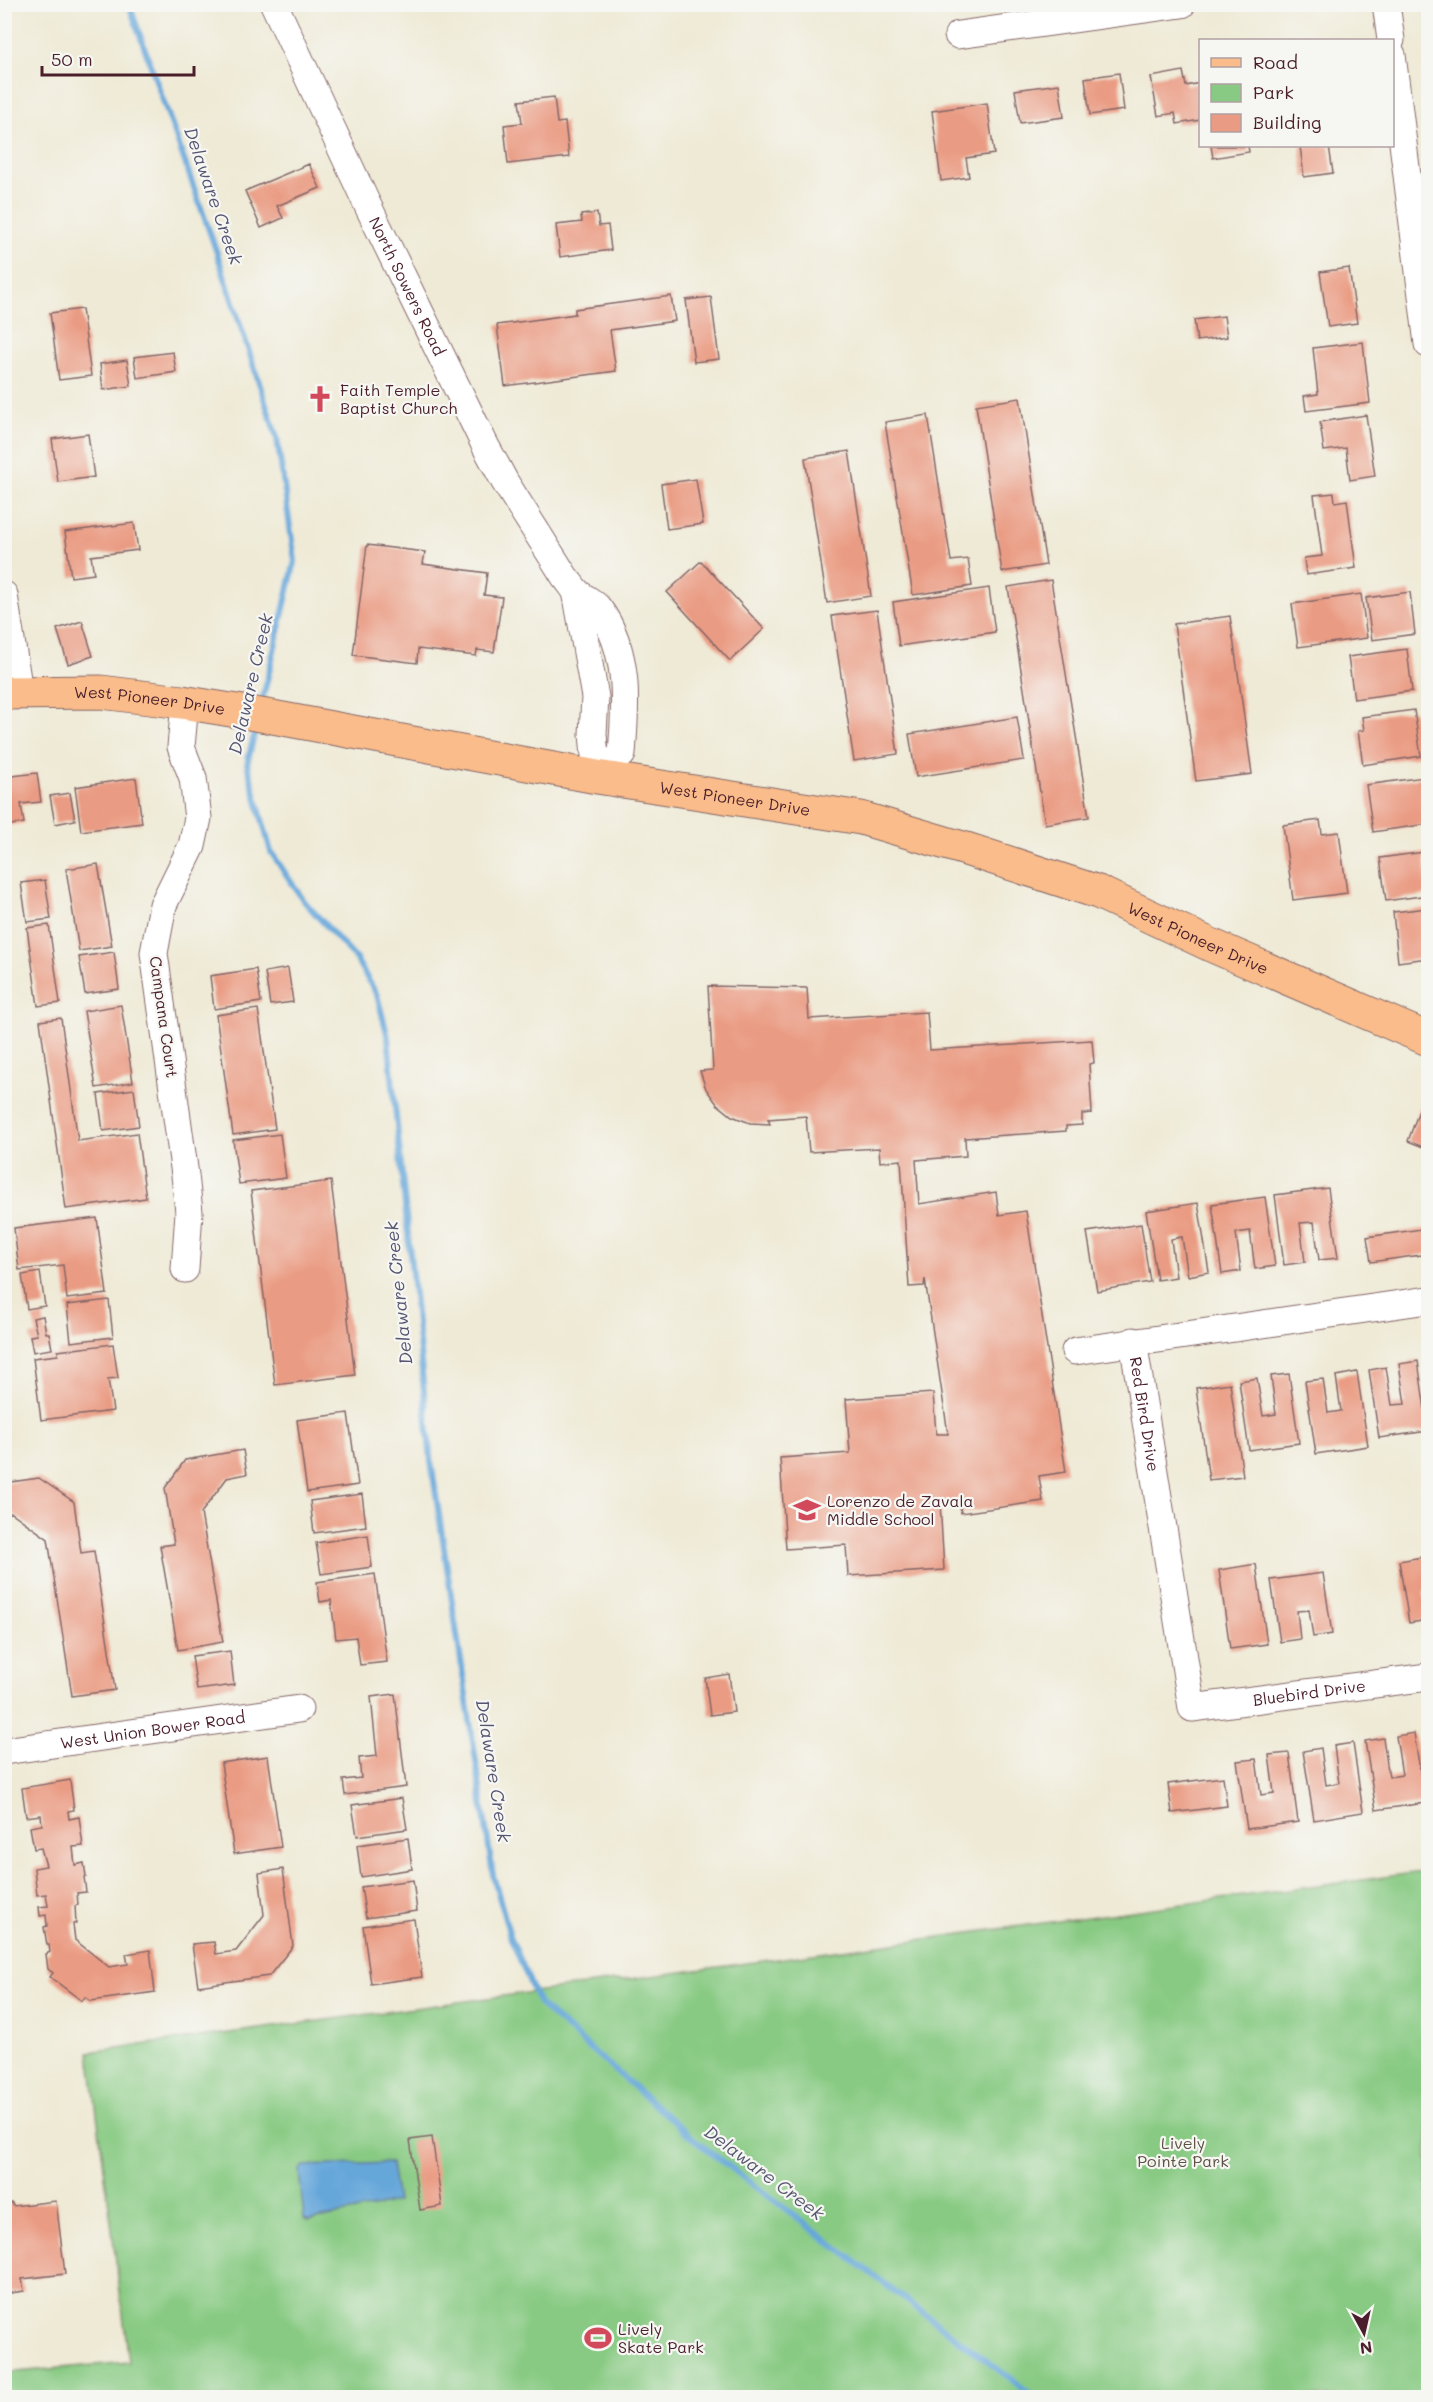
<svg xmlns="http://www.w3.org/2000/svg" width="1433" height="2402" viewBox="0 0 1433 2402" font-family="Mali,sans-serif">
<rect width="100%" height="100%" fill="#f6f6f2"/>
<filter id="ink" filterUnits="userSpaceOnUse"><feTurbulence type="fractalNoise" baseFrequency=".0167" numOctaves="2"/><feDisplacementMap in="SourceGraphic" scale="12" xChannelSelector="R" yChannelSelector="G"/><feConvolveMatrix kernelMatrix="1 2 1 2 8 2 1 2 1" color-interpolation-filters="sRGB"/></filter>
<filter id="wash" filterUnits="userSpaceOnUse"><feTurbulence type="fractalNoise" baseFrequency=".008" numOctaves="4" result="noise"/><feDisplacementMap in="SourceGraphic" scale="24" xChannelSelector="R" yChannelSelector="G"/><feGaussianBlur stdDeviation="1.35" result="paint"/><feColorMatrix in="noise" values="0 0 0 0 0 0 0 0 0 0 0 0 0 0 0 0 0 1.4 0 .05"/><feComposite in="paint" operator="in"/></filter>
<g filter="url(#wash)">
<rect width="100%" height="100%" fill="#efead6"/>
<path fill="#88ca83" stroke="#697457" stroke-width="1.5" d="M1428,1871V2397L5,2398V2373L129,2362L89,2052Z"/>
<path fill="#66a7da" stroke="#586382" stroke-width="1.5" d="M391,2163L397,2202L309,2221L304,2219L299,2170L303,2166Z"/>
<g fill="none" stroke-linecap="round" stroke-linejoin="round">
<path stroke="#66a7da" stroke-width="6" d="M129,4L216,250L277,438L295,561L261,706
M257,724L247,764L271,852L304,901L356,959L377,995L388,1037L431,1461L493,1875L510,1936L539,2004L697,2142L1036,2398"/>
</g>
<g id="blocks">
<path fill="#ea9b83" d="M1183,71L1186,86L1200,83V120L1177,124L1175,113L1158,116L1151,77Z
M1119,73L1124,110L1090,115L1085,78Z
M1059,84L1064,117L1020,123L1015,90Z
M554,97L557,123L565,122L569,157L508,164L504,125L522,123L519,101Z
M987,103L994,154L966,158L969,177L941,181L932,111Z
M1211,146H1248L1249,152L1213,158Z
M1300,146H1329L1333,173L1304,177Z
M309,164L320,188L277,206L283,218L261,228L245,191Z
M597,213L599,226L608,225L611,250L560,257L556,225L582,222L581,215Z
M1349,268L1357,323L1328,327L1320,272Z
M671,296L675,321L610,330L616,371L505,386L497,325L575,314V309Z
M711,297L719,359L694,362L686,300Z
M82,309L91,376L59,380L50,313Z
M1224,316L1227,337L1197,341L1194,320Z
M1363,342L1370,403L1306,411L1304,396L1318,394L1313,348Z
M173,352L176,372L137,378L134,357Z
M127,360L131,386L103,390L100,364Z
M1020,398L1046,565L1002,572L976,405Z
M928,415L951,561L968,559L972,586L913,595L885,422Z
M1366,415L1375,476L1350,480L1346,448L1324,451L1320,422Z
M88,434L94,477L58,482L52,439Z
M849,451L871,596L827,603L805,458Z
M696,479L703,524L667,529L661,484Z
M1334,493L1335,502L1347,500L1356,568L1306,575L1304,558L1322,556L1314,495Z
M134,523L138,550L91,556L94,574L71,577L65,532Z
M367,545L425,552L423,564L487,573L484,595L502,597L494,652L477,650L476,656L418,649L417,663L353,655Z
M701,561L764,629L730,661L667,592Z
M1051,580L1089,817L1045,824L1008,587Z
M989,588L995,632L899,646L893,602Z
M1410,592L1415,634L1372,640L1366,598Z
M1361,594L1367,638L1298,647L1292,604Z
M877,610L898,754L854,761L832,616Z
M1230,616L1252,774L1196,781L1174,624Z
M82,621L93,656L68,664L57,629Z
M1407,649L1412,691L1354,699L1348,657Z
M1414,710L1421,756L1363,765L1358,731L1364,730L1362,717Z
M1017,717L1024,760L916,777L909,734Z
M37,773L41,802L21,804L24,823L4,826V777Z
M1424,777L1428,824L1373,832L1366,785Z
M136,778L142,823L81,831L75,787Z
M70,793L75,820L55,824L50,796Z
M1320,820L1322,834L1339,832L1347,893L1293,900L1283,825Z
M1424,852L1428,895L1386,901L1380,858Z
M98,864L112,946L79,951L66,869Z
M45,880L51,919L27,922L21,883Z
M1428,908V958L1398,962L1393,912Z
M49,925L60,1003L38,1006L27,928Z
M114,952L119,989L85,994L79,957Z
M288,968L293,1002L270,1005L265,972Z
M256,969L261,1002L214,1009L210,976Z
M708,986L807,988L809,1019L927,1012L930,1050L1092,1040L1094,1063L1089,1064L1092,1113L1082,1114V1125L1066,1126V1131L965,1138L966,1156L916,1160L919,1204L996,1192L999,1215L1026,1211L1066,1472L1039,1476L1043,1501L961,1513L959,1501L940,1502L944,1570L848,1576L846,1545L786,1549L780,1458L850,1453L846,1399L933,1393L936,1434H948L925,1279L924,1286L909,1287L901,1160L880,1162L879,1148L809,1152L806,1116L768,1119L770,1124L750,1123L732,1116L717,1104L706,1089L700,1071L713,1070Z
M121,1005L133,1082L96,1088L84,1011Z
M258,1009L275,1129L233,1135L216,1015Z
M61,1018L78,1141L137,1133L146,1198L66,1209L40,1021Z
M134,1089L139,1126L103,1131L98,1094Z
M1421,1105L1428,1107V1149L1408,1141Z
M280,1134L286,1178L239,1184L233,1140Z
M331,1181L355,1375L275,1385L251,1191Z
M1328,1188L1338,1258L1319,1260L1314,1222L1300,1223L1305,1262L1284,1265L1275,1195Z
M1265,1197L1275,1266L1255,1269L1250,1231L1236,1233L1241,1271L1222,1274L1212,1204Z
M1198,1203L1209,1272L1188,1276L1182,1237L1171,1239L1176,1277L1157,1280L1146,1211Z
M97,1218L107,1294L67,1299L63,1265L19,1270L14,1228Z
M1141,1224L1150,1282L1097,1291L1087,1232Z
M1428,1228V1254L1371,1262L1367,1237Z
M40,1272L45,1306L27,1309L22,1275Z
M109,1300L113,1337L71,1342L67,1305Z
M43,1316L46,1333H49L52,1349L33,1352L30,1336L37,1335L33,1318Z
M113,1344L118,1378L108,1379L113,1411L41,1420L33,1358L58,1355V1351Z
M1418,1361L1428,1431L1379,1438L1369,1370L1386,1367L1392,1405L1405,1404L1399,1364Z
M1357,1372L1368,1446L1316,1454L1305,1381L1323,1379L1328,1413L1341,1411L1336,1376Z
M1289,1374L1299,1443L1249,1450L1239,1381L1257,1378L1263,1416L1276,1414L1271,1376Z
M1230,1383L1243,1476L1209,1480L1196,1388Z
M348,1413L358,1485L307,1492L297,1420Z
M243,1450L247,1474L227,1478L201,1513L223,1642L178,1650L160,1546L174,1544L165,1488L185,1460Z
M39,1478L74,1502L81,1553L94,1551L115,1690L72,1696L48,1539L12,1513L4,1514V1483Z
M362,1494L366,1526L314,1533L310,1501Z
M368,1535L372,1567L321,1574L316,1543Z
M1428,1556V1590L1424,1591L1428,1620L1409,1623L1399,1561Z
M1256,1564L1267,1644L1230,1649L1219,1570Z
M1323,1573L1332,1634L1313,1637L1309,1610L1297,1611L1300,1639L1280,1642L1271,1580Z
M375,1574L387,1662L360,1665L356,1637L336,1639L331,1600L320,1602L317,1582Z
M230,1651L234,1685L197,1690L192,1656Z
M729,1674L734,1712L710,1715L705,1678Z
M395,1694L406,1787L345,1795L343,1780L361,1778L359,1758L377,1756L371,1697Z
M1414,1733L1425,1803L1376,1810L1365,1741L1383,1738L1389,1777L1402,1775L1396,1736Z
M1353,1743L1363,1812L1314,1820L1303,1751L1321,1748L1326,1785L1339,1783L1334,1746Z
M1289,1753L1298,1822L1247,1829L1237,1761L1256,1759L1261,1795L1274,1793L1269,1755Z
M268,1756L281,1847L234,1854L221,1763Z
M1223,1777L1227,1806L1172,1813L1168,1784Z
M70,1780L74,1810L68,1811L69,1819L79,1817L83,1846L73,1847L75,1865L84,1863L86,1877H84L86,1892L77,1893L78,1905L75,1906L76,1923L73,1924L75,1940L109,1967L128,1964L126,1954L150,1950L155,1992L91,2001L85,1997L82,2001L50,1977L53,1973L48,1969L46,1954L50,1952L49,1945H47L44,1927L47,1926L46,1915L40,1916L39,1907L48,1906L46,1894L37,1895L34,1868L46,1866L41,1848L34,1849L30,1827L42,1825L41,1815L26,1817L22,1788Z
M402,1798L407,1829L357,1836L352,1805Z
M408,1838L412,1869L361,1877L357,1845Z
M283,1869L293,1946L269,1976L198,1986L192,1944L214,1942L216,1954L236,1951L264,1915L259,1873Z
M413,1880L417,1911L366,1918L361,1887Z
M414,1919L422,1977L371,1984L363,1926Z
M432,2137L442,2206L420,2210L410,2140Z
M56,2201L65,2274L22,2279L24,2291L4,2294V2204L12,2203L13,2206Z"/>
</g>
</g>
<g filter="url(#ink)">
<use href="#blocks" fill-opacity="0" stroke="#846667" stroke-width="1.5"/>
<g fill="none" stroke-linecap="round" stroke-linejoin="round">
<defs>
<g id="minor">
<path id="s1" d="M274,4L367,204L485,445L505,482L565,577C569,581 572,587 577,592C583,598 593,601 599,609C630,651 626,705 622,754L597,777"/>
<path d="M1386,4L1391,40"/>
<path d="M958,35L1182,4"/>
<path d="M1392,55L1428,344"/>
<path d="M576,591L595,697L593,734L597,777"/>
<path d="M4,595L19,692"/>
<path d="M185,1269L189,1212L185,1175L154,953L163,905L192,846L198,818L193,778L181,747L185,703"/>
<path id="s2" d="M1133,1341L1192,1708L1428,1677"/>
<path d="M1075,1351L1428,1300"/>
<path id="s3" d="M4,1751L299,1709"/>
</g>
<g id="major">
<path id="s4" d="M4,693L101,692L182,702L267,716L597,777L861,818L966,849L1098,892L1213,946L1428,1039"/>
</g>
</defs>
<use href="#minor" stroke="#846667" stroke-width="29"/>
<use href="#major" stroke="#846667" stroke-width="35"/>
<use href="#minor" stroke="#fff" stroke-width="27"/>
<use href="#major" stroke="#f9bc8a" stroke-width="33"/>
</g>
</g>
<defs>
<symbol id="church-bare" viewBox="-9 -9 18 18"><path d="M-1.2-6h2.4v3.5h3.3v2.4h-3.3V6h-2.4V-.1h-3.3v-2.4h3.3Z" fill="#d1495b" stroke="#f6f6f2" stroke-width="2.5" paint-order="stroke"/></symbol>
<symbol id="school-bare" viewBox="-9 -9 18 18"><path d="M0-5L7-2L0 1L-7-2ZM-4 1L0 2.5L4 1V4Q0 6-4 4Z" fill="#d1495b" stroke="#f6f6f2" stroke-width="2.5" paint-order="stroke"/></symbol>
<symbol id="stadium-bare" viewBox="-9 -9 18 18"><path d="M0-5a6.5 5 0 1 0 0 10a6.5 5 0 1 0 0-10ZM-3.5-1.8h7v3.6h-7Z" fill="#d1495b" stroke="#f6f6f2" stroke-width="2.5" paint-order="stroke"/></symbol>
</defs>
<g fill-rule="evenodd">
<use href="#church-bare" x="301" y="380" width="38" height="38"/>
<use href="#school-bare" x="788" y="1491" width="38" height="38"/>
<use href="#stadium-bare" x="579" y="2319" width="38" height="38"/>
</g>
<g text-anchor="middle" stroke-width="4.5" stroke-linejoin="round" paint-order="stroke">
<g font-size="16" fill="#4a1f2b" stroke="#f6f6f2">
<text dy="6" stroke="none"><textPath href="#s1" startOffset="312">North Sowers Road</textPath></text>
<text dy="6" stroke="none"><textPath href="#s4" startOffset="146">West Pioneer Drive</textPath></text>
<text dy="6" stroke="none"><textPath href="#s4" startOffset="740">West Pioneer Drive</textPath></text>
<text dy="6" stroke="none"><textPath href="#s4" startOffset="1226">West Pioneer Drive</textPath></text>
<text transform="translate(164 1017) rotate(82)" y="6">Campana Court</text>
<text dy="6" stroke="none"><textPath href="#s2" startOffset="74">Red Bird Drive</textPath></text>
<text dy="6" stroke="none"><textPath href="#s2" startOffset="490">Bluebird Drive</textPath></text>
<text dy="6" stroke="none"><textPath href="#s3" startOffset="150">West Union Bower Road</textPath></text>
</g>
<g font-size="16" fill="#4a1f2b" stroke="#f6f6f2" text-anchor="start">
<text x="340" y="396">Faith Temple<tspan x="340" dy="18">Baptist Church</tspan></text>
<text x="827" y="1507">Lorenzo de Zavala<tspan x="827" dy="18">Middle School</tspan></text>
<text x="618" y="2335">Lively<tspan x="618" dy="18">Skate Park</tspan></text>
</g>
<g font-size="16" fill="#5d5245" stroke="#f6f6f2">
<text x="1183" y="2149">Lively<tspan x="1183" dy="18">Pointe Park</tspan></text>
</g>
<g font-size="18" font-style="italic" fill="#555571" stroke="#f6f6f2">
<text transform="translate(213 196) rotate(71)" y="6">Delaware Creek</text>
<text transform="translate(251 684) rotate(-77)" y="6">Delaware Creek</text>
<text transform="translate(399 1293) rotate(-96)" y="6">Delaware Creek</text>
<text transform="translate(493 1771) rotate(81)" y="6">Delaware Creek</text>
<text transform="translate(764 2173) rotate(37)" y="6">Delaware Creek</text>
</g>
</g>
<rect width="1433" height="2402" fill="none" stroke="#f6f6f2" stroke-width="24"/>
<rect x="1199" y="39" width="195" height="108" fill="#f6f6f2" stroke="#b1a0a2" stroke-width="1.5"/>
<rect x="1211" y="58" width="30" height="9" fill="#f9bc8a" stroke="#b1a0a2" stroke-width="1.5"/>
<text x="1253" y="69" font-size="18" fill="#4a1f2b">Road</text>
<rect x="1211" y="84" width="30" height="18" fill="#88ca83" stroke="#b1a0a2" stroke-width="1.5"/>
<text x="1253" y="99" font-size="18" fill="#4a1f2b">Park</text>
<rect x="1211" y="114" width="30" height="18" fill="#ea9b83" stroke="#b1a0a2" stroke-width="1.5"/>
<text x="1253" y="129" font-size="18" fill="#4a1f2b">Building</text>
<g transform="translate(1364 2333) rotate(172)" stroke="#f6f6f2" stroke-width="4.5" paint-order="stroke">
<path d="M0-4.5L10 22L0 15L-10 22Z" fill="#4a1f2b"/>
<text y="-9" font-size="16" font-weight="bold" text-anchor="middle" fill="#4a1f2b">N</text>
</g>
<path d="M42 66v9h152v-9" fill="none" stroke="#4a1f2b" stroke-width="3"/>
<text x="51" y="66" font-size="18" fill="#4a1f2b" stroke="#f6f6f2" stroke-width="4.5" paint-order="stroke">50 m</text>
</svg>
